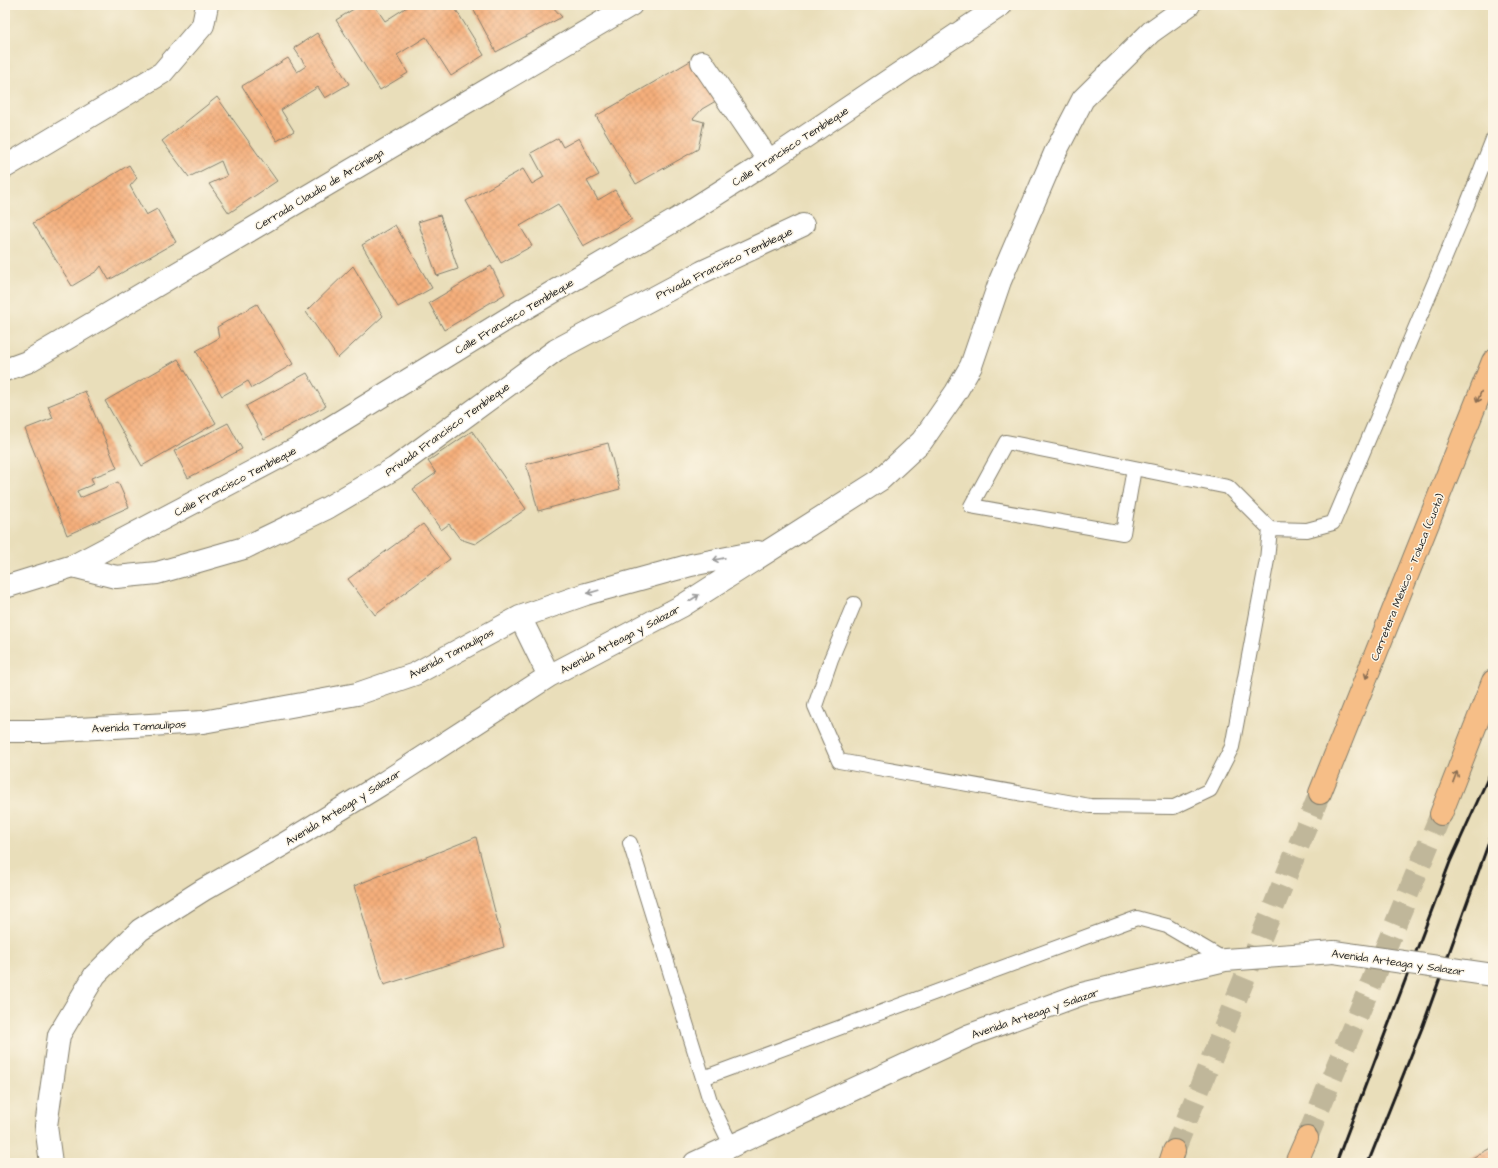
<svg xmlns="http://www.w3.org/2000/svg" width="1498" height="1168" viewBox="0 0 1498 1168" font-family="'Architects Daughter',sans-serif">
<defs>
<pattern id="building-cross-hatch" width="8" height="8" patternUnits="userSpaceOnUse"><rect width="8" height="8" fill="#f5af7b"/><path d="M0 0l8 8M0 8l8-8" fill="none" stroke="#d1966a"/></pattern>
</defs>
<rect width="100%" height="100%" fill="#fcf5e5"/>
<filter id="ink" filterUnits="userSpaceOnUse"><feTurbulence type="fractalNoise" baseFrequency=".025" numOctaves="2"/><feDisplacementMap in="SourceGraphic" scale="8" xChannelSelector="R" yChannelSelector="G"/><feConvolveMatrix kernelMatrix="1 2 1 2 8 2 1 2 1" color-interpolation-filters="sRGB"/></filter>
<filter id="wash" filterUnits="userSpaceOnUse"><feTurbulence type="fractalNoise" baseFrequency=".012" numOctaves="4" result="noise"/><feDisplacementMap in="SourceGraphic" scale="16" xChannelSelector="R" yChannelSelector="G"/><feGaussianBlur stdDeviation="0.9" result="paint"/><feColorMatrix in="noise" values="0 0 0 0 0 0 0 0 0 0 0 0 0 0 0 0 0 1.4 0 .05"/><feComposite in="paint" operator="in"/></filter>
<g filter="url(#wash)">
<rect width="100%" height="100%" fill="#e9deba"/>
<g id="blocks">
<path fill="url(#building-cross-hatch)" d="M360,5H374L385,21L410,5H453L484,55L451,76L426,37L397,55L408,73L380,90L336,20Z
M471,5H551L562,17L496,52Z
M317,33L349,84L325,98L318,87L281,110L294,131L277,141L242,86L288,58L297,72L306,66L294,48Z
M697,57L721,98L702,109L693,119L704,122L698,149L636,184L596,116Z
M217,97L277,181L229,213L209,184L227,176L221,161L189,177L162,141Z
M558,138L563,147L579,138L599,175L587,181L598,200L615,190L632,219L583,246L558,204L520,226L532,246L501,263L466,201L523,169L532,184L544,177L531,153Z
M129,165L137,178L130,186L146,215L157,209L176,242L109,280L101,266L97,271L72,286L33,223Z
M440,215L458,269L437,276L418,222Z
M395,225L432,288L398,307L362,245Z
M353,266L383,316L338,358L306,312Z
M491,266L505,294L444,330L429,303Z
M257,304L293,364L252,388L248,381L222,396L196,351L219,338L217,327Z
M178,359L216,423L142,466L105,401Z
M307,373L326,406L264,439L246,406Z
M85,391L117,468L91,478L94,484L77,491L80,498L118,482L129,507L67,535L25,429L53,418L48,406Z
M228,423L242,449L188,478L174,451Z
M472,431L526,509L475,544L460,539L449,524L441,530L413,489L436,473L428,461Z
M608,443L620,489L538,511L526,464Z
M423,524L450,559L375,615L348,579Z
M476,837L504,947L384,985L354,886Z
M1493,1147V1163H1464L1479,1154Z"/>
</g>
</g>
<g filter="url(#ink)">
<use href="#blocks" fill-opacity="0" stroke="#827d6b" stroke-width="1"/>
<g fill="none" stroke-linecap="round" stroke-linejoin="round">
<path stroke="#c0b79a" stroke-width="22" stroke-dasharray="22 11" stroke-linecap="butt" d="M1307,1138L1441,814
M1174,1151L1320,793"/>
<defs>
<path id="service" d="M1134,468L1123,533L971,506L1006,442L1228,487L1270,529L1307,530L1333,523L1463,215L1493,139
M854,604L831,659L815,706L839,761L1090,806L1174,807L1210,790L1232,747L1267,560L1270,529
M630,843L703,1078
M732,1147L711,1104L703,1078L1137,918L1167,926L1225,960"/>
<path id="minor" d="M702,62L769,161
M5,167L162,73L203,25L207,5
M5,370L27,362L631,5
M73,566L116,577L157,573L244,548L327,508L395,468L556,350L702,272L803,225
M5,587L73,566L299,447L512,316L679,218L769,161L1001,5"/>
<path id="tertiary" d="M520,617L549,676
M5,731H43L203,722L357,694L415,674L520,617L586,594L691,565L758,552
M51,1163L46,1126L59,1035L95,975L140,930L203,890L284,844L385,782L549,676L682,606L880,480L922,441L956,392L971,366L1000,281L1055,153L1083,99L1151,32L1189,5
M695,1163L970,1035L1082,994L1225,960L1334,952"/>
<path id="motorway" d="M1320,793L1493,361
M1441,814L1493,681
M1170,1163L1174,1151
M1296,1163L1307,1138"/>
</defs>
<use href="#service" stroke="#827d6b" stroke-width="16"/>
<use href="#minor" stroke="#827d6b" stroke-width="24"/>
<use href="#tertiary" stroke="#827d6b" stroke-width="24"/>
<use href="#motorway" stroke="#827d6b" stroke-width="24"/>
<use href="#service" stroke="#fff" stroke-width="14"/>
<use href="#minor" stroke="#fff" stroke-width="22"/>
<use href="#tertiary" stroke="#fff" stroke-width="22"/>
<use href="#motorway" stroke="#f6be87" stroke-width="22"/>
<path stroke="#1c1c1c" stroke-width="3" d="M1336,1163L1450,862L1493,767
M1368,1163L1422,1028L1493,831"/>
<defs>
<path id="tertiary-bridge" d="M1334,952L1493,975"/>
</defs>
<use href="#tertiary-bridge" stroke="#827d6b" stroke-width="24" stroke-linecap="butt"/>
<use href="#tertiary-bridge" stroke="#fff" stroke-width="22"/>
</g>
<defs><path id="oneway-shaft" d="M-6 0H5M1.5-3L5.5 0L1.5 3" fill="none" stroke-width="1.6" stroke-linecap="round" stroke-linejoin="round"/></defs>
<g stroke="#896d52">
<use href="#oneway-shaft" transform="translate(1479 397) rotate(112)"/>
<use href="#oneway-shaft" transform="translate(1368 673) rotate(112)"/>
<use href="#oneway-shaft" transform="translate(1455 777) rotate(-69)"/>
</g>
<g stroke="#999">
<use href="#oneway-shaft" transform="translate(719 559) rotate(169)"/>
<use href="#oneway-shaft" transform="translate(593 592) rotate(164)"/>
<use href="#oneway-shaft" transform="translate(694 598) rotate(-33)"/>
</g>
</g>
<g text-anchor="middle" stroke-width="3" stroke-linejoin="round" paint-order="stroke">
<g font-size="11" fill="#1c1c1c" stroke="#fcf5e5">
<text transform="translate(790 146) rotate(-33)" y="4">Calle Francisco Tembleque</text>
<text transform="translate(319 189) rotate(-31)" y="4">Cerrada Claudio de Arciniega</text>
<text transform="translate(724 263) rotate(-26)" y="4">Privada Francisco Tembleque</text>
<text transform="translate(514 316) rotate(-31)" y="4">Calle Francisco Tembleque</text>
<text transform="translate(447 429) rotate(-36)" y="4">Privada Francisco Tembleque</text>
<text transform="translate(235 481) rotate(-28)" y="4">Calle Francisco Tembleque</text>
<text transform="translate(1407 577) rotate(-68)" y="4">Carretera México - Toluca (Cuota)</text>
<text transform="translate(620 639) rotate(-28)" y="4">Avenida Arteaga y Salazar</text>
<text transform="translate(451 653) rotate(-28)" y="4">Avenida Tamaulipas</text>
<text transform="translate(139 726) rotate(-3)" y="4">Avenida Tamaulipas</text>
<text transform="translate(343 807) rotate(-32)" y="4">Avenida Arteaga y Salazar</text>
<text transform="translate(1398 962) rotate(8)" y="4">Avenida Arteaga y Salazar</text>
<text transform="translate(1035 1013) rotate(-19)" y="4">Avenida Arteaga y Salazar</text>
</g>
</g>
<rect width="1498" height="1168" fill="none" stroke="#fcf5e5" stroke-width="20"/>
</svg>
